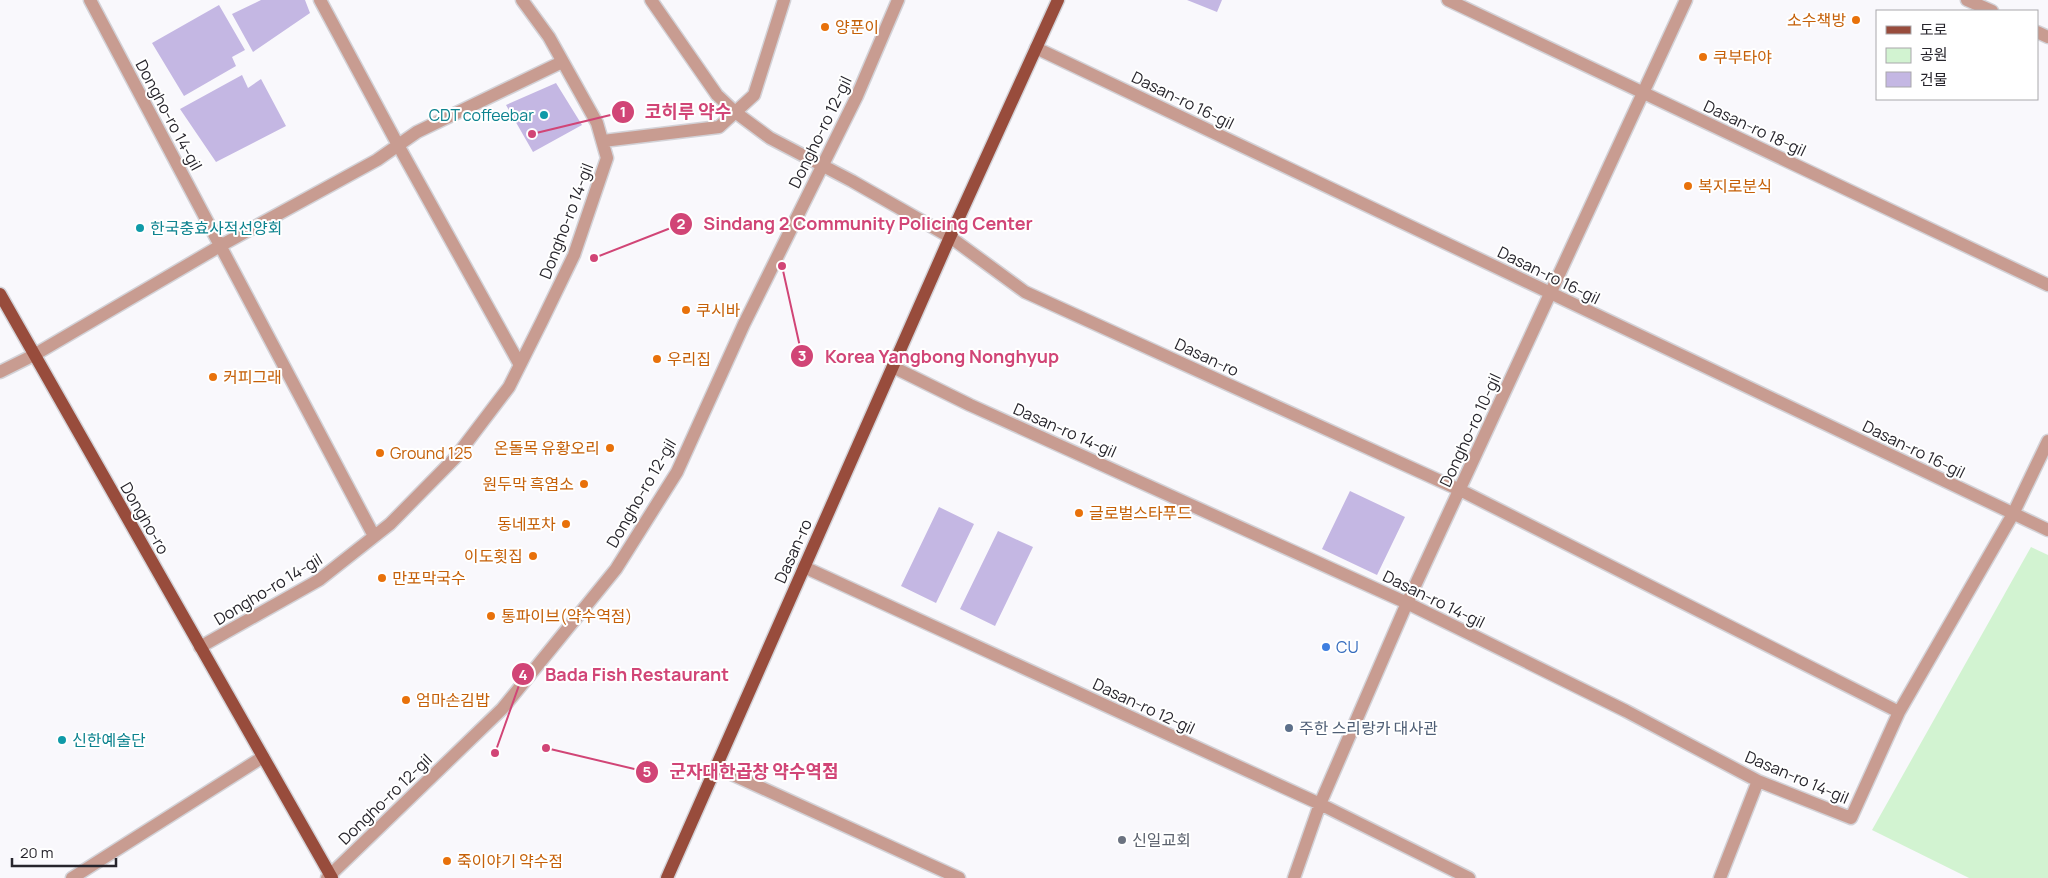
<svg xmlns="http://www.w3.org/2000/svg" width="2048" height="878" viewBox="0 0 2048 878" font-family="Manrope,'Noto Sans KR',sans-serif">
<rect width="100%" height="100%" fill="#f9f8fc"/>
<path fill="#d2f3d1" d="M2031,547L2048,555V878H1969L1872,830Z"/>
<path fill="#c4b7e3" d="M261,0H305L310,13L253,52L232,14Z
M1187,0H1222L1217,12Z
M219,5L245,50L232,57L236,66L184,96L152,43Z
M242,75L248,88L261,79L286,126L216,162L180,109Z
M556,83L582,125L533,152L506,105Z
M1350,491L1405,517L1377,575L1322,549Z
M939,507L974,524L936,603L901,586Z
M998,531L1033,547L995,626L960,609Z"/>
<g fill="none" stroke-linecap="round" stroke-linejoin="round">
<defs>
<path id="minor" d="M90,0L374,536
M320,0L398,145L520,365
M651,0L717,95L735,112L770,138L852,181L950,237L1025,292L1460,490L1899,712
M1448,0L2048,285
M1967,0L1992,11
M2037,32L2048,37
M1036,48L2048,530
M603,141L719,127L754,95L784,0
M893,367L970,405L1407,603L1626,711L1758,781L1851,818L1899,712L2013,514L2048,441
M0,372L34,355L220,246L377,160L417,132L562,62
M804,567L1320,804L1469,878
M200,647L319,580L390,524L455,458L509,387L542,321L574,255L607,158L597,123L549,37L522,0
M716,767L959,878
M72,878L263,757
M327,878L502,709L616,569L677,472L744,324L857,96L898,0
M1294,878L1320,804L1407,603L1686,0
M1720,878L1758,781"/>
<path id="major" d="M0,294L332,878
M667,878L950,237L1058,0"/>
</defs>
<use href="#minor" stroke="#d3d2d7" stroke-width="15"/>
<use href="#major" stroke="#d3d2d7" stroke-width="15"/>
<use href="#minor" stroke="#c89c91" stroke-width="12"/>
<use href="#major" stroke="#984c3c" stroke-width="12"/>
</g>
<g fill="#e8710a" stroke="#fff" stroke-width="2">
<circle cx="1856" cy="20" r="5"/>
<circle cx="825" cy="27" r="5"/>
<circle cx="1703" cy="57" r="5"/>
<circle cx="1688" cy="186" r="5"/>
<circle cx="686" cy="310" r="5"/>
<circle cx="657" cy="359" r="5"/>
<circle cx="213" cy="377" r="5"/>
<circle cx="610" cy="448" r="5"/>
<circle cx="380" cy="453" r="5"/>
<circle cx="584" cy="484" r="5"/>
<circle cx="1079" cy="513" r="5"/>
<circle cx="566" cy="524" r="5"/>
<circle cx="533" cy="556" r="5"/>
<circle cx="382" cy="578" r="5"/>
<circle cx="491" cy="616" r="5"/>
<circle cx="406" cy="700" r="5"/>
<circle cx="447" cy="861" r="5"/>
</g>
<g fill="#0f9aa8" stroke="#fff" stroke-width="2">
<circle cx="544" cy="115" r="5"/>
<circle cx="140" cy="228" r="5"/>
<circle cx="62" cy="740" r="5"/>
</g>
<circle fill="#3f7fe0" stroke="#fff" stroke-width="2" cx="1326" cy="647" r="5"/>
<circle fill="#5c6f8a" stroke="#fff" stroke-width="2" cx="1289" cy="728" r="5"/>
<circle fill="#6b7280" stroke="#fff" stroke-width="2" cx="1122" cy="840" r="5"/>
<g text-anchor="middle" stroke-width="4" stroke-linejoin="round" paint-order="stroke">
<g font-size="16" fill="#c56008" stroke="#fff" text-anchor="start">
<text x="1846" y="26" text-anchor="end">소수책방</text>
<text x="835" y="33">양푼이</text>
<text x="1713" y="63">쿠부타야</text>
<text x="1698" y="192">복지로분식</text>
<text x="696" y="316">쿠시바</text>
<text x="667" y="365">우리집</text>
<text x="223" y="383">커피그래</text>
<text x="600" y="454" text-anchor="end">온돌목 유황오리</text>
<text x="390" y="459">Ground 125</text>
<text x="574" y="490" text-anchor="end">원두막 흑염소</text>
<text x="1089" y="519">글로벌스타푸드</text>
<text x="556" y="530" text-anchor="end">동네포차</text>
<text x="523" y="562" text-anchor="end">이도횟집</text>
<text x="392" y="584">만포막국수</text>
<text x="501" y="622">통파이브(약수역점)</text>
<text x="416" y="706">엄마손김밥</text>
<text x="457" y="867">죽이야기 약수점</text>
</g>
<g font-size="16" fill="#27252c" stroke="#fff">
<text transform="translate(1183 100) rotate(26)" y="6">Dasan-ro 16-gil</text>
<text transform="translate(169 115) rotate(62)" y="6">Dongho-ro 14-gil</text>
<text transform="translate(1755 128) rotate(25)" y="6">Dasan-ro 18-gil</text>
<text transform="translate(820 132) rotate(-64)" y="6">Dongho-ro 12-gil</text>
<text transform="translate(566 221) rotate(-69)" y="6">Dongho-ro 14-gil</text>
<text transform="translate(1549 275) rotate(26)" y="6">Dasan-ro 16-gil</text>
<text transform="translate(1207 357) rotate(25)" y="6">Dasan-ro</text>
<text transform="translate(1065 430) rotate(24)" y="6">Dasan-ro 14-gil</text>
<text transform="translate(1470 430) rotate(-65)" y="6">Dongho-ro 10-gil</text>
<text transform="translate(1914 449) rotate(26)" y="6">Dasan-ro 16-gil</text>
<text transform="translate(641 493) rotate(-60)" y="6">Dongho-ro 12-gil</text>
<text transform="translate(145 518) rotate(60)" y="6">Dongho-ro</text>
<text transform="translate(793 551) rotate(-66)" y="6">Dasan-ro</text>
<text transform="translate(268 589) rotate(-31)" y="6">Dongho-ro 14-gil</text>
<text transform="translate(1434 599) rotate(26)" y="6">Dasan-ro 14-gil</text>
<text transform="translate(1144 706) rotate(25)" y="6">Dasan-ro 12-gil</text>
<text transform="translate(1797 777) rotate(23)" y="6">Dasan-ro 14-gil</text>
<text transform="translate(385 799) rotate(-44)" y="6">Dongho-ro 12-gil</text>
</g>
<g font-size="16" fill="#0d838f" stroke="#fff" text-anchor="start">
<text x="534" y="121" text-anchor="end">CDT coffeebar</text>
<text x="150" y="234">한국충효사적선양회</text>
<text x="72" y="746">신한예술단</text>
</g>
<g font-size="16" fill="#366cbe" stroke="#fff" text-anchor="start">
<text x="1336" y="653">CU</text>
</g>
<g font-size="16" fill="#4e5e75" stroke="#fff" text-anchor="start">
<text x="1299" y="734">주한 스리랑카 대사관</text>
</g>
<g font-size="16" fill="#5b616d" stroke="#fff" text-anchor="start">
<text x="1132" y="846">신일교회</text>
</g>
</g>
<path fill="none" stroke="#d14576" stroke-width="2" d="M532 134L623 112M594 258L681 224M782 266L802 356M495 753L523 674M546 748L647 772"/>
<g fill="#d14576" stroke="#fff" stroke-width="2">
<circle cx="532" cy="134" r="5"/>
<circle cx="594" cy="258" r="5"/>
<circle cx="782" cy="266" r="5"/>
<circle cx="495" cy="753" r="5"/>
<circle cx="546" cy="748" r="5"/>
<circle cx="623" cy="112" r="12"/>
<circle cx="681" cy="224" r="12"/>
<circle cx="802" cy="356" r="12"/>
<circle cx="523" cy="674" r="12"/>
<circle cx="647" cy="772" r="12"/>
</g>
<g font-size="15" text-anchor="middle" font-weight="bold" fill="#fff">
<text x="623" y="117">1</text>
<text x="681" y="229">2</text>
<text x="802" y="361">3</text>
<text x="523" y="680">4</text>
<text x="647" y="777">5</text>
</g>
<g font-size="18" text-anchor="middle" font-weight="bold" fill="#d14576" stroke="#fff" stroke-width="4" stroke-linejoin="round" paint-order="stroke">
<text x="688" y="118">코히루 약수</text>
<text x="868" y="230">Sindang 2 Community Policing Center</text>
<text x="942" y="363">Korea Yangbong Nonghyup</text>
<text x="637" y="681">Bada Fish Restaurant</text>
<text x="754" y="778">군자대한곱창 약수역점</text>
</g>
<rect x="1876" y="10" width="162" height="90" fill="#ffffff" stroke="#a9a8ab"/>
<rect x="1886" y="26" width="25" height="8" fill="#984c3c" stroke="#a9a8ab"/>
<text x="1920" y="35" font-size="15" fill="#27252c">도로</text>
<rect x="1886" y="48" width="25" height="15" fill="#d2f3d1" stroke="#a9a8ab"/>
<text x="1920" y="60" font-size="15" fill="#27252c">공원</text>
<rect x="1886" y="72" width="25" height="15" fill="#c4b7e3" stroke="#a9a8ab"/>
<text x="1920" y="85" font-size="15" fill="#27252c">건물</text>
<path d="M12 858v8h104v-8" fill="none" stroke="#27252c" stroke-width="2.5"/>
<text x="20" y="858" font-size="15" fill="#27252c" stroke="#ffffff" stroke-width="4" paint-order="stroke">20 m</text>
</svg>
